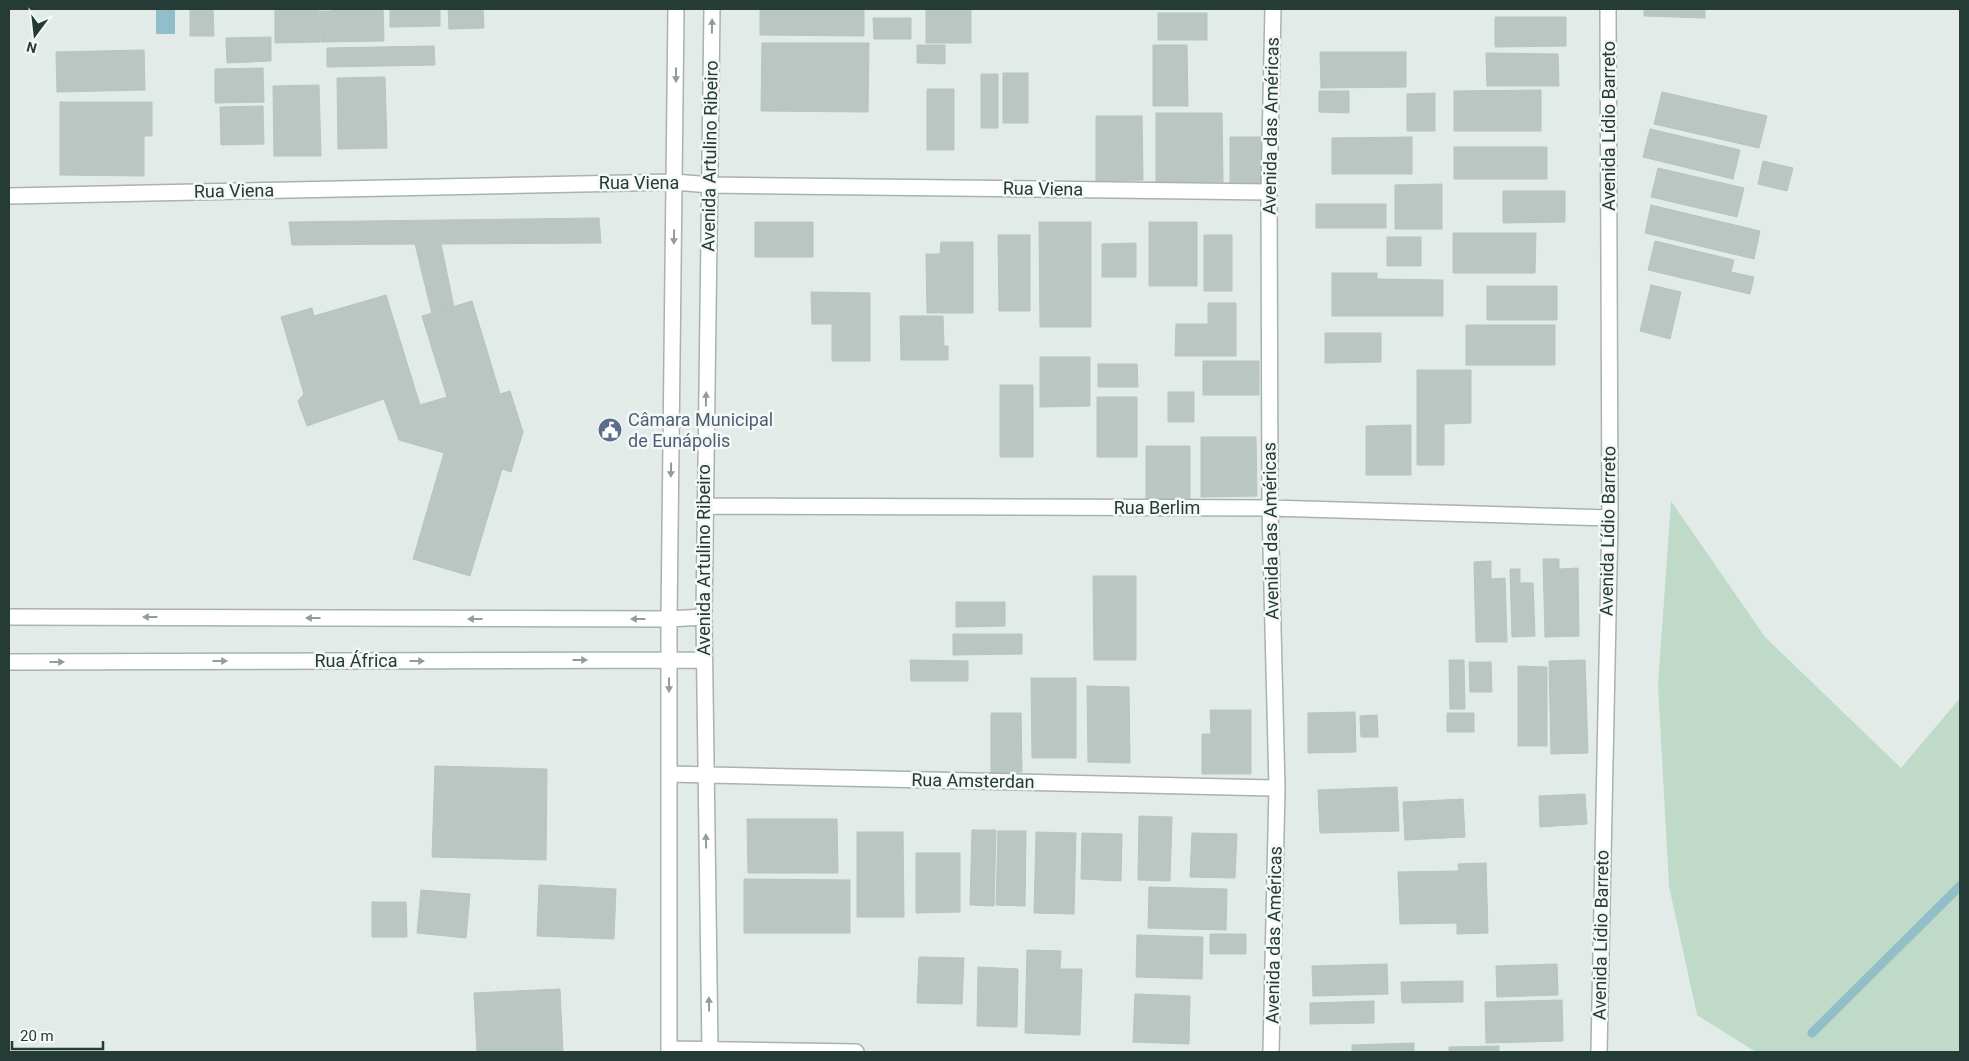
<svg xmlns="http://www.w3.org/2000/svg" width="1969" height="1061" viewBox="0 0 1969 1061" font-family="Roboto,sans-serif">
<rect width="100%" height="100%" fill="#e3ebe8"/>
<path fill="#bfdac8" d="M1671,501L1765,637L1901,768L1960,698V1052H1756L1697,1015L1669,886L1658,686Z"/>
<path fill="#92beca" d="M156,9H175V34H156Z"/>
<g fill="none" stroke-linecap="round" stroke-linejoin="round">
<path stroke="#92beca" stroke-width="9" d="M1812,1033L1960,886"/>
</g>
<path fill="#b9c6c2" stroke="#b7c4c0" d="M190,9H213L214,36H190Z
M275,9H319L320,42L275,43Z
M332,9H383L384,41L321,42L320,11H332Z
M390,9H440V26L390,27Z
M448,9H483L484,28L449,29Z
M760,9H864V36L760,35Z
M926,9H971V43H926Z
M1644,9H1705V18L1644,16Z
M1158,13H1207V40H1158Z
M1495,17H1566V46L1495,47Z
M873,18H911V39H874Z
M271,37V61L227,63L226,38Z
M762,43H869L868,112L761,111Z
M917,45H945V64L917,63Z
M1153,45H1187L1188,106H1153Z
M434,46L435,65L327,67V48Z
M144,50L145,90L57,92L56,52Z
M1320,52H1406V87L1321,88Z
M1486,53L1558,54L1559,86H1487Z
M263,68L264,102L215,103V69Z
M1003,73H1028V123H1003Z
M981,74H998V128H981Z
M385,77L387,148L338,149L337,78Z
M319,85L321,156H274L273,86Z
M927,89H954V150H927Z
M1541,90V131H1454V91Z
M1319,91H1349V113L1319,112Z
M1662,92L1767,116L1759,148L1654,124Z
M1435,93V131H1407V94Z
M60,102H152V136H144V176L60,175Z
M263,106L264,144L221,145L220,107Z
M1156,113H1222L1223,182H1156Z
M1096,116H1142L1143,180L1096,181Z
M1650,129L1740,150L1733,179L1643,157Z
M1230,137H1261V183H1230Z
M1412,137V174H1332V138Z
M1454,147H1547V179H1454Z
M1763,161L1793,168L1787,191L1758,184Z
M1658,168L1744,188L1737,217L1651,197Z
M1442,184V229H1395V185Z
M1503,191H1565V222L1503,223Z
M1316,204H1386V228H1316Z
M1651,205L1760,231L1754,259L1645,233Z
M599,218L601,243L441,244L454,307L432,314L415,244L292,245L289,222Z
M755,222H813V257H755Z
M1039,222H1091V327H1040Z
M1149,222H1197V286H1149Z
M1453,233H1536L1535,273H1453Z
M998,235H1030V311H999Z
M1204,235H1232V291H1204Z
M1387,237H1421V266H1387Z
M1655,241L1734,260L1731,272L1754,277L1750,294L1648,270Z
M941,242H973V313H927L926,254H940Z
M1136,243V277H1102V244Z
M1332,273H1377V279L1443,280V316H1332Z
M1651,285L1681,292L1670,339L1640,331Z
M1487,286H1557V320H1487Z
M811,292L870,293V361H832V324H812Z
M386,295L420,405L447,397L422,316L472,301L500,394L510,391L523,432L511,472L502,469L470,576L413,559L444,453L399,440L384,399L307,426L298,401L304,394L281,317L312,308L314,316Z
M1208,303H1236V356H1175L1176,324H1208Z
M900,316H943L944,346H948V360H901Z
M1466,325H1555V365H1466Z
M1325,333H1381V362L1325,363Z
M1040,357H1090V406L1040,407Z
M1203,361H1259V395H1203Z
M1098,364H1137L1138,387H1098Z
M1417,370H1471V423L1444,424V465H1417Z
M1000,385H1033V457H1000Z
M1168,392H1194V422H1168Z
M1097,397H1137V457H1097Z
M1411,425V475H1366V426Z
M1201,437H1256L1257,496L1201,497Z
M1146,446H1190V500H1146Z
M1543,559H1559V569L1578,568L1579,636L1545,637Z
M1491,561V579L1505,578L1507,642H1476L1474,562Z
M1510,569H1520V583H1533L1535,636L1512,637Z
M1093,576H1136V660H1094Z
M956,602H1005V626L956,627Z
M953,634H1022V654L953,655Z
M910,660L968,661V681H911Z
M1449,660H1464L1465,709H1450Z
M1585,660L1588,753L1551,754L1549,661Z
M1469,662H1491L1492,692H1470Z
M1518,666L1547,667V746H1518Z
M1031,678H1076V758H1032Z
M1087,686L1129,687L1130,763L1088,762Z
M1210,710H1251V774H1202V734H1211Z
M1355,712L1356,752L1308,753V713Z
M991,713H1021L1022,772L991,773Z
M1447,713H1474V732H1447Z
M1377,715L1378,737H1361L1360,716Z
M435,766L547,769L546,860L432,857Z
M1397,787L1399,831L1320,833L1318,790Z
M1585,794L1587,824L1540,827L1539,796Z
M1463,799L1465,837L1405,840L1403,802Z
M1139,816L1172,817L1170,881L1138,880Z
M747,819H837L838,873H748Z
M972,830H996L994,906L970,905Z
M998,831H1026L1025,906L996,905Z
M857,832H903L904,917H857Z
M1036,832L1076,833L1074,914L1034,913Z
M1082,833L1122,834L1121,881L1081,879Z
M1192,833L1237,834L1235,878L1190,877Z
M916,853H960V912L916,913Z
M1486,863L1488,933L1457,934V923L1400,924L1398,872L1459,871L1458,864Z
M744,879L850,880V933H744Z
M539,885L616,889L614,939L537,936Z
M1149,887L1227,889L1226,930L1148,928Z
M421,890L470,894L466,938L417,933Z
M372,902H406L407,937H372Z
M1210,934H1246V954H1210Z
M1137,935L1203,937L1202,979L1136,977Z
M1027,950L1061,951L1060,969H1082L1080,1035L1025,1033Z
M919,957L964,958L962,1004L917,1003Z
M1387,964L1388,994L1313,996L1312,966Z
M1557,964L1558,995L1497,997L1496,966Z
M978,967L1018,969L1017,1027L977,1026Z
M1463,981V1002L1402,1003L1401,982Z
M560,989L563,1052H477L474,993Z
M1135,994L1190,996L1189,1044L1133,1042Z
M1562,1000L1563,1041L1486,1043L1485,1002Z
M1374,1001V1023L1310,1024V1003Z
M1414,1043V1052H1352V1045Z
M1499,1046V1052H1449V1047Z"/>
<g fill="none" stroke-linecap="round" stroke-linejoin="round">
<defs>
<path id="minor" d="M9,196L675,182L710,185L1269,192
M704,506L1270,508L1610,518
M9,617L669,619L704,617
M9,662L704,660
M669,774L1277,788
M669,1049L856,1052
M669,1052V619L676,9
M710,1052L704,617L712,9
M1271,1052L1277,788L1270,508L1269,192L1273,9
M1599,1052L1610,518L1608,9"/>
</defs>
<use href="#minor" stroke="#a6b3af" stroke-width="18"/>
<use href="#minor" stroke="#fff" stroke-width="15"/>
</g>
<defs><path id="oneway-solid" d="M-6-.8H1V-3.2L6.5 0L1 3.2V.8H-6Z" transform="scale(1.25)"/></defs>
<g fill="#929d9a">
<use href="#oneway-solid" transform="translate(712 26) rotate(-89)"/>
<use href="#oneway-solid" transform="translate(676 75) rotate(90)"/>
<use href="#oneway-solid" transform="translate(674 237) rotate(91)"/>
<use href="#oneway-solid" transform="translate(706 399) rotate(-89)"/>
<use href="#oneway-solid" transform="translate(671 470) rotate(91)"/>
<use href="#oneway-solid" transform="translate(150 617) rotate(-180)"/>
<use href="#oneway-solid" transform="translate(313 618) rotate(-180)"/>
<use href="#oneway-solid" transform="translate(475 619) rotate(-180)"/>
<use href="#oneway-solid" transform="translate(638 619) rotate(-180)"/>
<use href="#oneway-solid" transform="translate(580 660)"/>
<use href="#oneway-solid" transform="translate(220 661)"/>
<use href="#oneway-solid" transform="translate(417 661)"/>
<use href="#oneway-solid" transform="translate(57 662)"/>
<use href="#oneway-solid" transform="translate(669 685) rotate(90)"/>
<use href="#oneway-solid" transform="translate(706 841) rotate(-91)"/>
<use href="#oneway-solid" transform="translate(709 1004) rotate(-91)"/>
</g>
<defs>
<symbol id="civic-disc" viewBox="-11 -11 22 22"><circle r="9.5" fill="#5c6f8a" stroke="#f4f8f6"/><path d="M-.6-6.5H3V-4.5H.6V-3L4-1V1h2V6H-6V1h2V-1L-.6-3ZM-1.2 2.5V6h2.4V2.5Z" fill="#fff"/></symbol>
</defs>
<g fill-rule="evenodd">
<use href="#civic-disc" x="596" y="416" width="28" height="28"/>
</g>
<g text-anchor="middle" stroke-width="5" stroke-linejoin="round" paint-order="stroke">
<g font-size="18" fill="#253b36" stroke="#f4f8f6">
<text transform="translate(1271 126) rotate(-89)" y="6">Avenida das Américas</text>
<text transform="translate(1609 126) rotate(-90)" y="6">Avenida Lídio Barreto</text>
<text transform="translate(710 156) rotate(-89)" y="6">Avenida Artulino Ribeiro</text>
<text x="639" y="189">Rua Viena</text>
<text transform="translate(1043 189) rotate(1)" y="6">Rua Viena</text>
<text transform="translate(234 191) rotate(-1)" y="6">Rua Viena</text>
<text x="1157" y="514">Rua Berlim</text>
<text transform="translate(1271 531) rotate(-91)" y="6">Avenida das Américas</text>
<text transform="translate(1608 531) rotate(-89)" y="6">Avenida Lídio Barreto</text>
<text transform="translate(704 560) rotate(-90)" y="6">Avenida Artulino Ribeiro</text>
<text x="356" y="667">Rua África</text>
<text transform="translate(973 781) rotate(1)" y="6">Rua Amsterdan</text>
<text transform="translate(1274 935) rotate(-89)" y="6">Avenida das Américas</text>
<text transform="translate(1601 935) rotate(-89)" y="6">Avenida Lídio Barreto</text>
</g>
<g font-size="18" fill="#4e5e75" stroke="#f4f8f6" text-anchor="start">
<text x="628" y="426">Câmara Municipal<tspan x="628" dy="21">de Eunápolis</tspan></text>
</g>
</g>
<rect width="1969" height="1061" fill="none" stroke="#253b36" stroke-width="20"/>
<g transform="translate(35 35) rotate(195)" stroke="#f4f8f6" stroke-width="4" paint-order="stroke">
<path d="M0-4L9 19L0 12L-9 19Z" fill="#253b36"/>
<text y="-8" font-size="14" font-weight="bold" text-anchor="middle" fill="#253b36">N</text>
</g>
<path d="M12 1041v8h91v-8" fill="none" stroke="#253b36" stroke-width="2.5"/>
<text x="20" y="1041" font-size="15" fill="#253b36" stroke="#f4f8f6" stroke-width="4" paint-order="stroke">20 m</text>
</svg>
